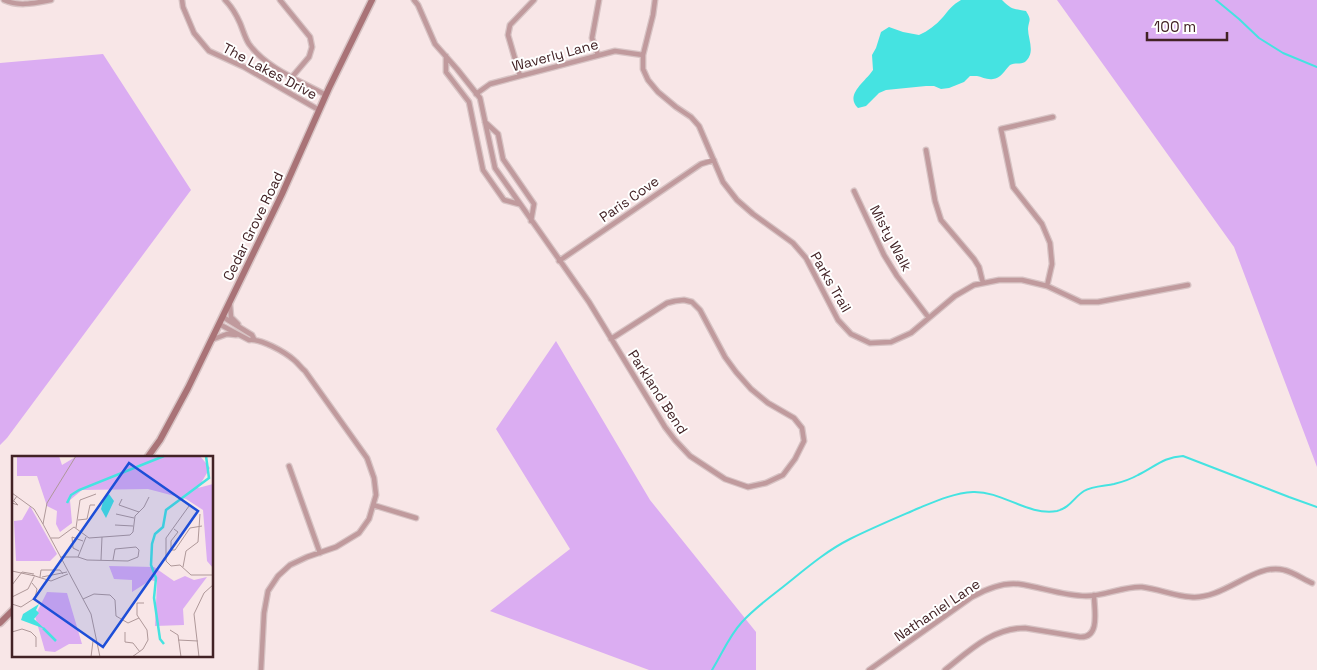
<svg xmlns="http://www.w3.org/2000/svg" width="1317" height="670" viewBox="0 0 1317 670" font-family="'Space Grotesk',sans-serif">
<rect width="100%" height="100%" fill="#f8e6e7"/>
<path fill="#dbadf2" d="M1057,0H1317V467L1234,247Z
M103,54L191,190L7,438L0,445V63Z
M556,341L650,500L756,632V670H649L490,611L570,549L496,429Z"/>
<path fill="#45e3e1" d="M961,0H1002C1013,11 1013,8 1026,11C1032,21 1029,19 1028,29C1028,39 1036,53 1025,62C1020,65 1015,62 1010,65C1005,70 1000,79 993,79C987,80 982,77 977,76C975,76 972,76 970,76L964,82L949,88L941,89L934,86H926L886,90L879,93L866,106L858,108C844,95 866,81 873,70L872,55L876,48L881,32L889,27L903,32L919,35C928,31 936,25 943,17C949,10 952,5 961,0Z"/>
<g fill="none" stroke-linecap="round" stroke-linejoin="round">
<path stroke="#45e3e1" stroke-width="2" d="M1216,0L1239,19L1259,38L1283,53L1317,67
M712,670C722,654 729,636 742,622C753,610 766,600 779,590C802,572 824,552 850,539C872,528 896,518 919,508C936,501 954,493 973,492C1003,491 1027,516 1057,511C1070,508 1074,497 1084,491C1092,486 1104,486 1114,484C1122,482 1131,479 1138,475C1155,467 1163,457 1183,456L1289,497L1317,507"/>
<defs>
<path id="minor" d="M4,0C19,7 35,3 51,0
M182,0L183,7L194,33L209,51L244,67L319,110
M225,0C231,6 236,14 240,23C243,30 245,38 249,44C266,68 300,81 326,95
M280,0L310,37L312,47L309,57L292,77
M414,0L418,5L435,44L457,69L480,98L495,168L589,302L665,427L675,440L690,456L725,479L748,487L766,483L783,475L795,459L804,441L802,428L794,418L768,403L751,389L736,372L725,357L700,310L692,302L684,300L675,301L667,303L611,339
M655,0L653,15L643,55V69L648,80L658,92L676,107L691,117L699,126L723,182L737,200L753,214L793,243L806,258L838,320L851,334L870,343L891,342L911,333L955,296L974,285L999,280H1022L1047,286L1081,302H1098L1188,285
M598,55L592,38L599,0
M446,56V72L469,102L483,170L504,200L519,204
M520,76L508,35L510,25L534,0
M476,94L490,84L615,51L643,55
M485,122L498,134L503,159L534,204L531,221
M926,150L935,201L941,220L974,259L979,267L983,283
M854,191L884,255L897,276L929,318
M559,261L701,164L714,160
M1047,286L1052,264L1050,243L1042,224L1013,187L1001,129L1053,117
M230,305L231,317L238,324
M223,317L252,335L254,339
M219,324L249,340C260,338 285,352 294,360C298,363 301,368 305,371L367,458L374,478L376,495L369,519L359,533L336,547L307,557L290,565L278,576L268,591L264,613L261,670
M211,340L227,334L236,335
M289,466L320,553
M373,505L416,518
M869,670L972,597C986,589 1002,582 1019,584C1041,587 1063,596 1086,596C1105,596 1124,586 1142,587C1159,589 1174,596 1191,597C1224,600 1255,562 1284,570C1293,572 1303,579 1312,583
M945,670C969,651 992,628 1025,628L1080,637C1101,638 1094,609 1094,595"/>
<path id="secondary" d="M147,458L160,440L188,388L282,194L329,88L372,0
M0,623L14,609"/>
</defs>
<use href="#minor" stroke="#d7c3c4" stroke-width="7"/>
<use href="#secondary" stroke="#d7c3c4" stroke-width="9"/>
<use href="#minor" stroke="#c09a9d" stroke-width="4.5"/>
<use href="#secondary" stroke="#a97377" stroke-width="6"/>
</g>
<g text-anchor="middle" stroke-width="4" stroke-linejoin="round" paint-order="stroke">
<g font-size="14" fill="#422225" stroke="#fff">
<text transform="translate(555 55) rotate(-15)" y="5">Waverly Lane</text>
<text transform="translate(270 71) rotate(28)" y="5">The Lakes Drive</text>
<text transform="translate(629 199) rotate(-35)" y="5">Paris Cove</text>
<text transform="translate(253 226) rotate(-64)" y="5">Cedar Grove Road</text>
<text transform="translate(891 238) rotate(62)" y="5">Misty Walk</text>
<text transform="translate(831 282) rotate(60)" y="5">Parks Trail</text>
<text transform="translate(658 392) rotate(57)" y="5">Parkland Bend</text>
<text transform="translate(937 610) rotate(-34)" y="5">Nathaniel Lane</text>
</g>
</g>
<g transform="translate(12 456)">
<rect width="201" height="201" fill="#f8e6e7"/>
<path d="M5,0H47L50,9L65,0H188L198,12L186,32L201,28V112L195,105L191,54L174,43L136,33L70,34L58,44L60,67L48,76L44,68L45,55L35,50L25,20H5ZM18,50L45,98L38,105H4L2,65L10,64ZM97,110L142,111L162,125L173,120L182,124L195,121L171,153L172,169L143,170L145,126L139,124L120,136V124L102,123ZM35,136L55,137L70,188H57L43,196L33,195L23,160Z" fill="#dbadf2"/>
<path d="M97,38L102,45L94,62L89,53L92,42ZM27,148L24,154L27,157L22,163L33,173L9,164L11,158Z" fill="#45e3e1"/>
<path fill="none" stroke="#45e3e1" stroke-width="2.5" d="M55,47L59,39L67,34L152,0M31,172L44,185M152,188L148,183L142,142L144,122L139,109L140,88L143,78L151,71L154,54L197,22L194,0"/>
<path fill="none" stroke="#af9899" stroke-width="1" d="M0,37L22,53L31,68L79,158L88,201M110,43L107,49L127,56M2,45L6,49L0,47L5,40M177,50L154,82V105L159,110L168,109L179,119H202M104,58L122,62M66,64L75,63L78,49H83M31,68L35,47L64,0M103,69L121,70M64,72L68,44L84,38M162,73L166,76L159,85V94H163L178,72L190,70M39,82H47L62,71L77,82L118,79L121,76L123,60L132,51L137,41M67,95L61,92L60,81L71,85M48,101H66L75,104L116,105L126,101L127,94L124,91L103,93L101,104M66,101L74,81M89,104L90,81M171,111L174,95L186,86L188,58M0,115L23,120L20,119M23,120L39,125L56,118M28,121L29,114H48L51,118M30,121L55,116M0,129L10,116L22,118M0,141L16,133L22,121M71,143L82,138L98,139L103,144L104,160L116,167L127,162M0,148L9,151L23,142L25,133L20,127M158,174L166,179L169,201M0,176L10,173L19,176L24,181V191M113,176V186L121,187L128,196M166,184L186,185M79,201L81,185M120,201L131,193L136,184L135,174L125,159V147H132M187,201L182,158L192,137L202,128"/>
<path fill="#1d4ed8" fill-opacity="0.15" stroke="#1d4ed8" stroke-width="2.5" d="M117,7L186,55L91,191L22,143Z"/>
<rect width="201" height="201" fill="none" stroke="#422225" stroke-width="2.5"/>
</g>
<path d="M1147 32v8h80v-8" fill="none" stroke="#422225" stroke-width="2.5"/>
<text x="1154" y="32" font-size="15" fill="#422225" stroke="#ffffff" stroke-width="4" paint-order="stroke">100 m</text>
</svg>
